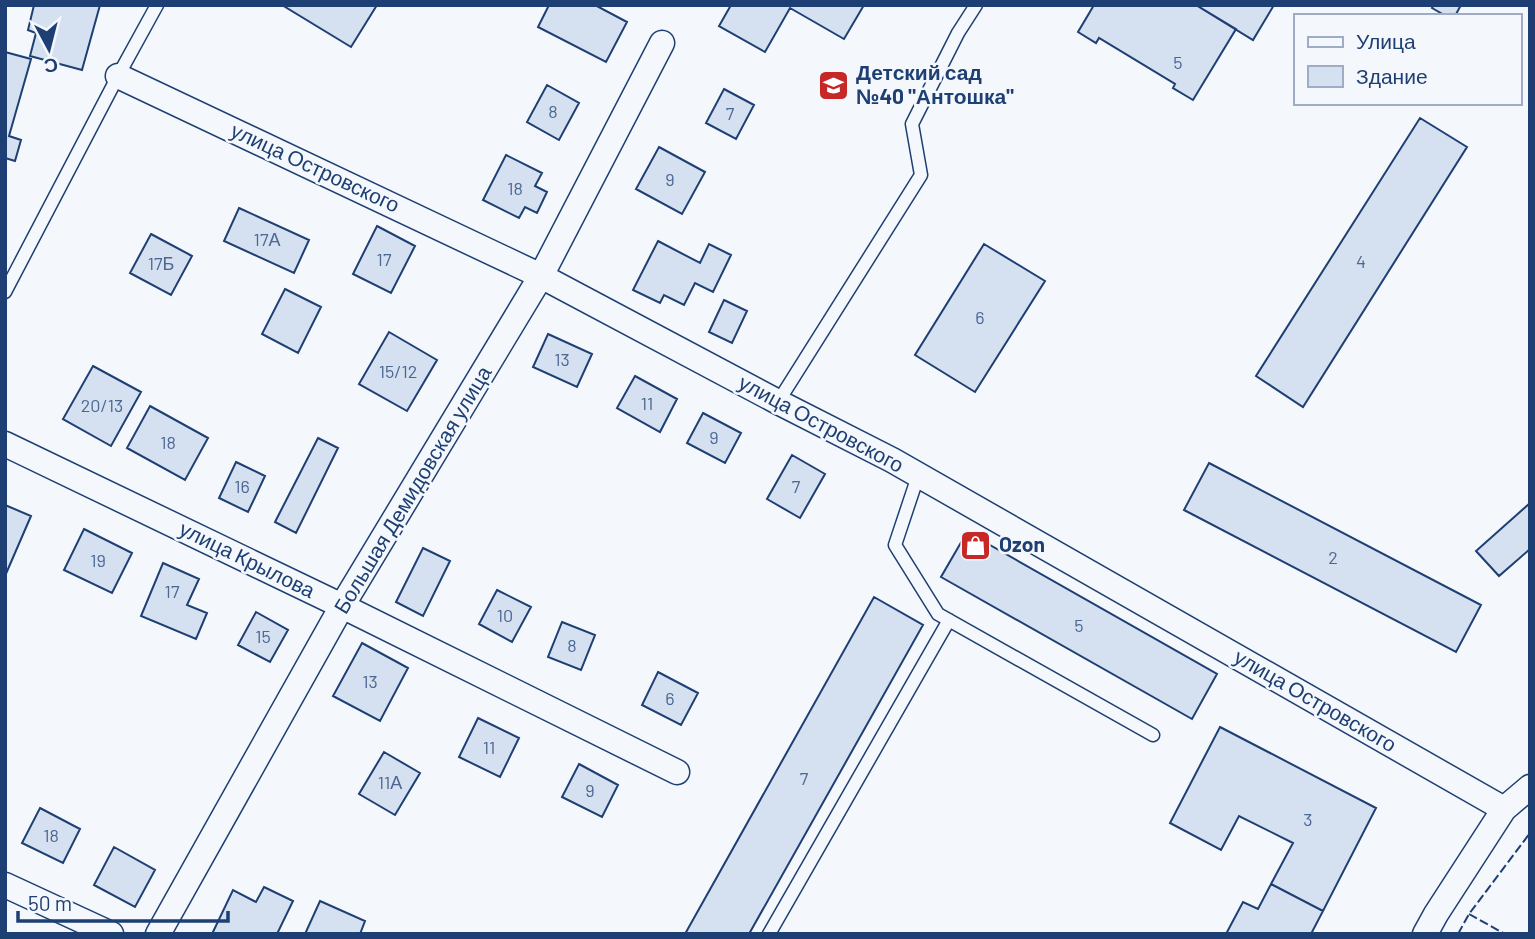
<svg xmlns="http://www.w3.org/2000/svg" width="1535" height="939" viewBox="0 0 1535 939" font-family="Barlow,sans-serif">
<rect width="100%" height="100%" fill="#f4f7fb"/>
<path fill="#d5e0f0" stroke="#1d3f73" stroke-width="2" d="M34,5H100L82,70L30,56L36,33L28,30Z
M282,5H377L351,47Z
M549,5H595L627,22L606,62L538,27Z
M731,5H864L844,39L790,8L765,52L719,26Z
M1094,5H1196L1236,29L1193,100L1173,88L1175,84L1099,38L1096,43L1078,32Z
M1196,5H1274L1253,40Z
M1434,5H1461L1455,16H1446L1432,8Z
M5,52L31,59L9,136L21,140L15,161L5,158Z
M547,85L579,103L559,140L527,122Z
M724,89L754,105L736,139L706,123Z
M1420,118L1467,147L1303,407L1256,376Z
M659,147L705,172L682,214L636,189Z
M506,155L542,173L535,186L547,192L537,213L525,207L519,218L483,200Z
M239,208L309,240L294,273L224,241Z
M377,226L415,246L391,293L353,274Z
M151,234L192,256L171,295L130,273Z
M658,241L700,263L709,244L731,255L713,292L695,283L684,305L664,295L660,303L633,290Z
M984,244L1045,281L975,392L915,355Z
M285,289L321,307L298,353L262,334Z
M724,300L747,311L732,343L709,332Z
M389,332L437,360L407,411L359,384Z
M548,334L592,354L577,387L533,367Z
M93,366L141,392L111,446L63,419Z
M635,376L677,399L660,432L617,408Z
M150,406L208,438L185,480L127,448Z
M703,413L741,433L725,463L687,443Z
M318,438L338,448L296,533L275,522Z
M792,455L825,474L800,518L767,499Z
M236,462L265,476L248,512L219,498Z
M1209,463L1481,605L1456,652L1184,510Z
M1530,503V549L1499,576L1476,551Z
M5,505L31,516L5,576Z
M84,529L132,553L112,593L64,570Z
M967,532L1217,674L1192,719L941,577Z
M423,548L450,561L423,616L396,602Z
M163,563L199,579L187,605L207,613L196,639L141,616Z
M497,590L531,607L512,642L479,624Z
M874,597L923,625L749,934H685Z
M256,612L288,630L270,662L238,645Z
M562,622L595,635L581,670L548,657Z
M362,643L408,668L380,721L333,696Z
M658,672L698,693L681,725L642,705Z
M478,718L519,738L500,777L459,757Z
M1220,727L1376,808L1323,911L1271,884L1293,843L1239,816L1221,850L1170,823Z
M384,752L420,773L395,815L359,794Z
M579,764L618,785L602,817L562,797Z
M40,808L80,829L63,863L22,843Z
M114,847L155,870L135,907L94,885Z
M1271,884L1323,911L1311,934H1226L1243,902L1258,909Z
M264,887L293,901L277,934H212L233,890L256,902Z
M320,901L365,921L360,934H305Z"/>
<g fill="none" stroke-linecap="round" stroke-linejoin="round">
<defs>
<path id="service" d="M5,292L118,76L157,5
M778,402L921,175L912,124L958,33L976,5
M918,476L895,545L938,614L1153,735
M769,934L949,620"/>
<path id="minor" d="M118,76L541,276L778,402L892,460L1504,809
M5,444L342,606L677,772
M5,885L111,934
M158,934L342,606L541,276L662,43
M1425,934L1436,914L1504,809L1530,787"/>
</defs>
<use href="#service" stroke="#1d3f73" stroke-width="15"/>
<use href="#minor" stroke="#1d3f73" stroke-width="27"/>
<use href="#service" stroke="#f4f7fb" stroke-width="12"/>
<use href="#minor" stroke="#f4f7fb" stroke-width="24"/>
<path stroke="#1d3f73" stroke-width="2" stroke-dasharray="9 3.5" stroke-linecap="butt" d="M1469,914L1505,934
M1458,934L1469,914L1530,833"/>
</g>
<defs>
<symbol id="school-square" viewBox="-11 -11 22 22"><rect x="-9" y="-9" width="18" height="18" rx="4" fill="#c62828" stroke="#f4f7fb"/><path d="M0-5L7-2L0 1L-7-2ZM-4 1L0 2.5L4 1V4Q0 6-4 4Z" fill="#fff"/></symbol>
<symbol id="shop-square" viewBox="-11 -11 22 22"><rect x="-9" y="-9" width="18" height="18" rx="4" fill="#c62828" stroke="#f4f7fb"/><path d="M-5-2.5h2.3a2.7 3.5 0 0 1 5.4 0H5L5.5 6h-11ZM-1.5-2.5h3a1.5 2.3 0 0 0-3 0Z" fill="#fff"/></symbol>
</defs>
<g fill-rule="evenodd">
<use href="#school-square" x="816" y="68" width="35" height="35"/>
<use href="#shop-square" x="958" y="528" width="35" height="35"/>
</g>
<g text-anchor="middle" stroke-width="5" stroke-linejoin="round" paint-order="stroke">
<g font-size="18" fill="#4b6792">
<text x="1178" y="69">5</text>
<text x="553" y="118">8</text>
<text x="730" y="120">7</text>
<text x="670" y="186">9</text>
<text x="515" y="195">18</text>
<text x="267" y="246">17А</text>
<text x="384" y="266">17</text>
<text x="1361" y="268">4</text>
<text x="161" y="270">17Б</text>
<text x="980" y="324">6</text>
<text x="562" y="366">13</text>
<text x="398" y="378">15/12</text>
<text x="647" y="410">11</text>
<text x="102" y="412">20/13</text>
<text x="714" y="444">9</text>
<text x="168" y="449">18</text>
<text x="242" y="493">16</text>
<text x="796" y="493">7</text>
<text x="1333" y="564">2</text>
<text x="98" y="567">19</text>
<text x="172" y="598">17</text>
<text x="505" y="622">10</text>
<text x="1079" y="632">5</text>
<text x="263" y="643">15</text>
<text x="572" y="652">8</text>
<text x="370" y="688">13</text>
<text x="670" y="705">6</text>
<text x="489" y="754">11</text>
<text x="804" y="785">7</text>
<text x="390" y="789">11А</text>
<text x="590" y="797">9</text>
<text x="1308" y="826">3</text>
<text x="51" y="842">18</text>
</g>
<g font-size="21" font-weight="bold" fill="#1d3f73" stroke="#f4f7fb" text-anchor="start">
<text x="856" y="80">Детский сад<tspan x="856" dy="24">№40 "Антошка"</tspan></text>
<text x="999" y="552">Ozon</text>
</g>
<g font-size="21" fill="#1d3f73" stroke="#f4f7fb">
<text transform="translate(315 168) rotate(25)" y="7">улица Островского</text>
<text transform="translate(821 424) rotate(28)" y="7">улица Островского</text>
<text transform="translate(413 490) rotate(-59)" y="7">Большая Демидовская улица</text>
<text transform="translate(247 560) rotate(26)" y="7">улица Крылова</text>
<text transform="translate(1315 701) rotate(30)" y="7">улица Островского</text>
</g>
</g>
<rect width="1535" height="939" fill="none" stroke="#1d3f73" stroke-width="14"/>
<rect x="1294" y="14" width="228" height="91" fill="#f4f7fb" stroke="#9eadc5" stroke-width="2"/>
<rect x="1308" y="37" width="35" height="10" fill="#f4f7fb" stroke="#9eadc5" stroke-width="2"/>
<text x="1356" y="49" font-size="21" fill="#1d3f73">Улица</text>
<rect x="1308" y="66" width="35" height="21" fill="#d5e0f0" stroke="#9eadc5" stroke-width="2"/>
<text x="1356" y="84" font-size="21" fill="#1d3f73">Здание</text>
<g transform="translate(49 49) rotate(173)" stroke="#f4f7fb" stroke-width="5" paint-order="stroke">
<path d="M0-5L12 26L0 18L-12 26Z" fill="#1d3f73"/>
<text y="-10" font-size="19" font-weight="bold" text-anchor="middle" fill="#1d3f73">С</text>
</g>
<path d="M18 911v10h210v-10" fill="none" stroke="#1d3f73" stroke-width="3.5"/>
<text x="28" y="911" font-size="21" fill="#1d3f73" stroke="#f4f7fb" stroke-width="5" paint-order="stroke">50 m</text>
</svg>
